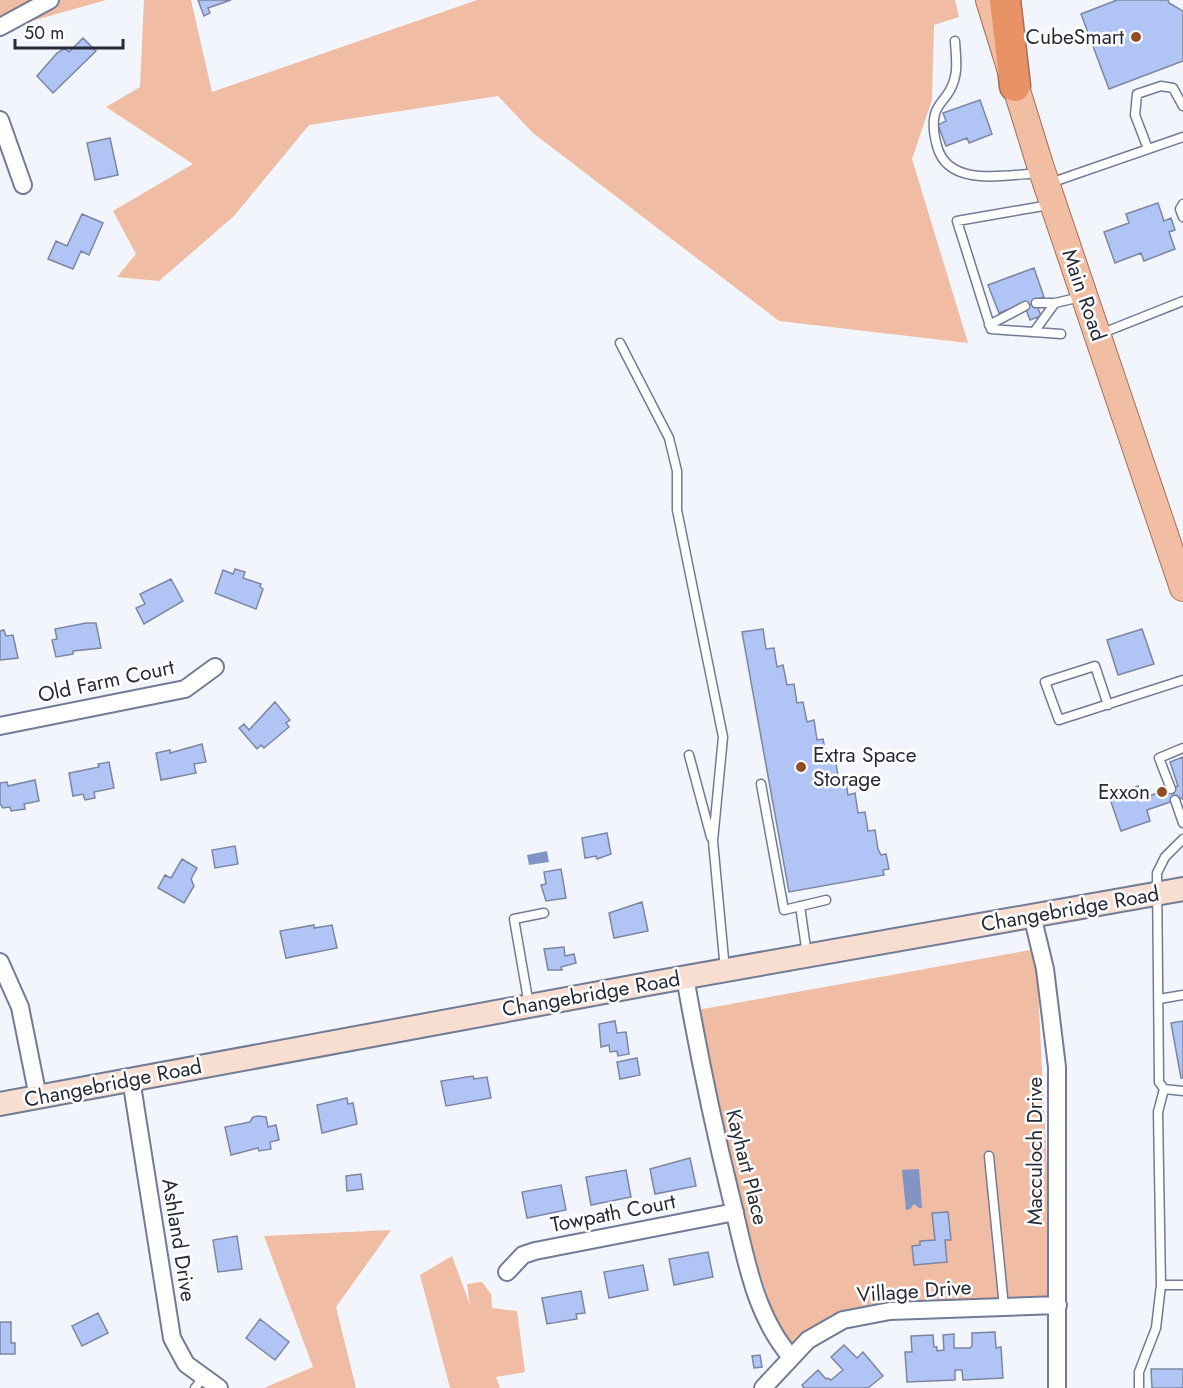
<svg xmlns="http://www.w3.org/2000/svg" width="1183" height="1388" viewBox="0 0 1183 1388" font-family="Jost,sans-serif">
<rect width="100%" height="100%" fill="#f2f5fb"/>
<path fill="#f0bca3" d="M0,0H106L0,30Z
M144,0H191L212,92L477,0H955L959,17L934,25L932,100L912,159L968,343L779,321L533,133L498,96L309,125L234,216L159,281L117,277L136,254L113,211L193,164L106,107L140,87Z
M1036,949L1054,1306L844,1324L786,1353L705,1104L686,1012Z
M391,1230L336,1307L356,1388H264L313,1367L264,1236Z
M452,1256L470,1305L467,1284L482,1282L491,1294L492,1308L517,1311L525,1372L496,1377L500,1388H450L420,1275Z"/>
<path fill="#8294c3" d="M547,851L549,862L529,865L527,855Z
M919,1169L922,1208H919L914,1204L910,1209L906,1210L902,1170Z"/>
<path fill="#b1c4f6" stroke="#7c86a1" stroke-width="1.5" d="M198,0H231L208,8L210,13L204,16Z
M1117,0H1168L1169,3L1183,11V61L1109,89L1081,14Z
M83,38L96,51L53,93L37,76L57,53L65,48L69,52Z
M980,100L992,134L969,143L967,138L946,146L938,125L946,121L943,113Z
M110,138L118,175L95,180L87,143Z
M1158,203L1164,221L1171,218L1175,230L1169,232L1175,249L1144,261L1141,253L1115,263L1104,232L1129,223L1126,214Z
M82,214L103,223L89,255L81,251L73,269L48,259L56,241L67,246Z
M1034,268L1044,297L1035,300L1041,316L1030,320L1024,304L999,313L988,285Z
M235,569L245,572L243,578L261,584L260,587L263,589L256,609L215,593L223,570L233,574Z
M171,579L183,601L144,624L136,608L145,604L140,594Z
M86,623H96L101,648L73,651V654L56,657L52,640L57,639L55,629Z
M763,629L766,649L774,648L777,667L783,665L787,685L794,684L797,703L803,702L807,722L814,720L817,740L823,739L827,759L835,757L838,776L845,775L848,795L855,793L858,813L865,812L868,831L875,830L878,849L881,855L886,854L889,869L883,870L884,875L789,892L742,632Z
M1142,629L1154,664L1118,675L1107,640Z
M4,630L6,636L13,635L18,658L0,660V631Z
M275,702L290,720L286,723L289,727L264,748L261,745L257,749L239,728L244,724L249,730Z
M202,744L206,762L194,764L196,773L161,780L156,753L170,750V753Z
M1183,757V800L1182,798L1147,810L1150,821L1121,831L1109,796L1138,786L1143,798L1178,786L1170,762Z
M109,762L114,788L94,792L95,798L85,800L83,794L73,796L69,773L99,767L98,764Z
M35,780L39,801L24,804L25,809L11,811L10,807L3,808L0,804V783L7,782L8,786Z
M607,833L611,854L597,859L596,856L585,858L582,838Z
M235,846L238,864L215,868L212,850Z
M182,859L197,868L191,879L194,886L184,903L158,888L165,875L171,878Z
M561,869L566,898L546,901L541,885L546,884L544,872Z
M642,902L648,931L614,938L609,913Z
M314,925V928L332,925L337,948L286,958L280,931Z
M564,947L565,956L574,954L576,963L561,967L562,970H548L544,949Z
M615,1021L617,1033L626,1032L629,1054L618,1056L617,1051L610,1052L609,1045L601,1047L599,1024Z
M1183,1021V1078H1181L1171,1023Z
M637,1058L640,1075L620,1079L617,1062Z
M473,1076L474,1079L487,1077L491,1098L446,1106L441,1081Z
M347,1098L348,1104L353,1103L357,1124L322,1133L317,1105Z
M258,1116L266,1117L268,1127L276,1125L279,1140L270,1142L271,1149L259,1151L258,1148L231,1155L225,1127L250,1122L253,1117Z
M690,1158L696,1186L655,1194L650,1169Z
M626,1170L631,1197L591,1205L586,1177Z
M361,1174L363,1189L347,1191L346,1176Z
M561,1185L566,1210L527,1218L522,1192Z
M948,1212L951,1240H945L947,1262L914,1265L912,1246L920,1245V1241L935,1240L932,1213Z
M237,1236L242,1269L218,1272L213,1240Z
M708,1252L713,1277L674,1285L669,1259Z
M643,1265L648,1290L609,1298L604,1272Z
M581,1291L585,1313L576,1314L577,1319L547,1324L542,1298Z
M98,1313L108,1333L82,1346L72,1326Z
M260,1319L289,1342L275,1360L246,1338Z
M0,1322H11V1343H15V1354H0Z
M995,1332L996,1348L1001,1347L1003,1378L963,1380L962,1370H955V1380L907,1382L905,1352H912L911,1336L933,1335L934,1347H937V1351L944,1350L943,1335L954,1334V1348H970L972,1346V1333Z
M844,1345L857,1358L863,1352L883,1376L868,1388H804L802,1385L818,1370L826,1379L828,1378L831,1380L843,1370L831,1357Z
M760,1355L762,1367L754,1368L752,1356Z
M1151,1369H1183V1388H1152Z"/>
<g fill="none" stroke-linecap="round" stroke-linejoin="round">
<defs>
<path id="lane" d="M955,41C956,59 959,74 950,90C946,98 937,105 935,114C932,125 934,135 937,146C948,188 1005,175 1039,173
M1148,149L1135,115L1137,94L1161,86L1173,88L1183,106
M1050,183L1183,137
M1183,204L1180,209L1183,217
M1049,205L957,221L991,329L1061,334
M1036,303H1055L1081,297
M989,325L1025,306
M1034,332L1055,303
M1100,334L1183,301
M620,343L669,438L677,471V510L723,737L713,841L725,970
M1108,705L1095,666L1045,682L1059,720L1183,680
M689,755L711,837
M761,784L784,910L826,900
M1171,789L1159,758L1183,748
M1175,800L1183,823
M1183,839L1165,857L1157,873L1159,1082L1164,1089L1183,1091
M800,906L807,955
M1159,999L1183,995
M529,1005L514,919L544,913
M1164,1089L1158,1112L1161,1285H1183
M989,1156L1004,1307
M195,1388L204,1377
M1139,1388V1372L1156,1328L1161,1285"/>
<path id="street" d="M0,27L50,0
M0,120L23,185
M0,726L185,689L215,667
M1032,915L1045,969L1057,1067V1388
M0,962L20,1007L38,1097
M685,977C698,1051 713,1124 731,1197C745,1253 753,1313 791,1357
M131,1079L172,1338L186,1364L219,1388
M507,1272L523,1255L535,1251L735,1212
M763,1388L808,1340L843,1320L890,1311L1058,1305"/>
<path id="secondary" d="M0,1104L653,983L1183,889"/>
<path id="primary" d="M989,0L1040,165L1183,588"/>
<path id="highway" d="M1005,0L1015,86"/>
</defs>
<use href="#lane" stroke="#717b96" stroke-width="11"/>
<use href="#street" stroke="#717b96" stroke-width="20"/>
<use href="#secondary" stroke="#717b96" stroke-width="26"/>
<use href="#primary" stroke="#a56e55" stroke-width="28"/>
<use href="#highway" stroke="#a56e55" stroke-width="33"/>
<use href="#lane" stroke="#fff" stroke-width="8"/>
<use href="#street" stroke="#fff" stroke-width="16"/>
<use href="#secondary" stroke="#f8ded1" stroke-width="22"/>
<use href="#primary" stroke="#f2bea3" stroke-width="26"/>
<use href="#highway" stroke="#e99266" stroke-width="30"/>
</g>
<g fill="#924c25" stroke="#fff" stroke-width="2">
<circle cx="1136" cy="37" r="6"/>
<circle cx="801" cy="767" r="6"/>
<circle cx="1162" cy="792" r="6"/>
</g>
<g text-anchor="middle" stroke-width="5" stroke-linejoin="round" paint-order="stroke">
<g font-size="21" fill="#272b36" stroke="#fff" text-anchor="end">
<text x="1124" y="44">CubeSmart</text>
<text x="813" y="762" text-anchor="start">Extra Space<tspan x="813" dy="24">Storage</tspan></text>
<text x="1150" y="799">Exxon</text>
</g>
<g font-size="21" fill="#272b36" stroke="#fff">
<text transform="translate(1084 295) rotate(71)" y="7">Main Road</text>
<text transform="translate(106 681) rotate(-12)" y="7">Old Farm Court</text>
<text transform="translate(1070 909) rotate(-10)" y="7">Changebridge Road</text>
<text transform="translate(591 994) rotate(-10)" y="7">Changebridge Road</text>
<text transform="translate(113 1083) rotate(-11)" y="7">Changebridge Road</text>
<text transform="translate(1035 1151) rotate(-90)" y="7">Macculoch Drive</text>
<text transform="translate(747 1167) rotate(76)" y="7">Kayhart Place</text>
<text transform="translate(613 1213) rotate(-11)" y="7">Towpath Court</text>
<text transform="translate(179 1240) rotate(81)" y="7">Ashland Drive</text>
<text transform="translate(914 1291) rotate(-4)" y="7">Village Drive</text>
</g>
</g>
<path d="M15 39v9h108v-9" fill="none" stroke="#272b36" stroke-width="3"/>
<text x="24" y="39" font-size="18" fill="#272b36" stroke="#ffffff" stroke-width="4.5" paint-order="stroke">50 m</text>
</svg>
